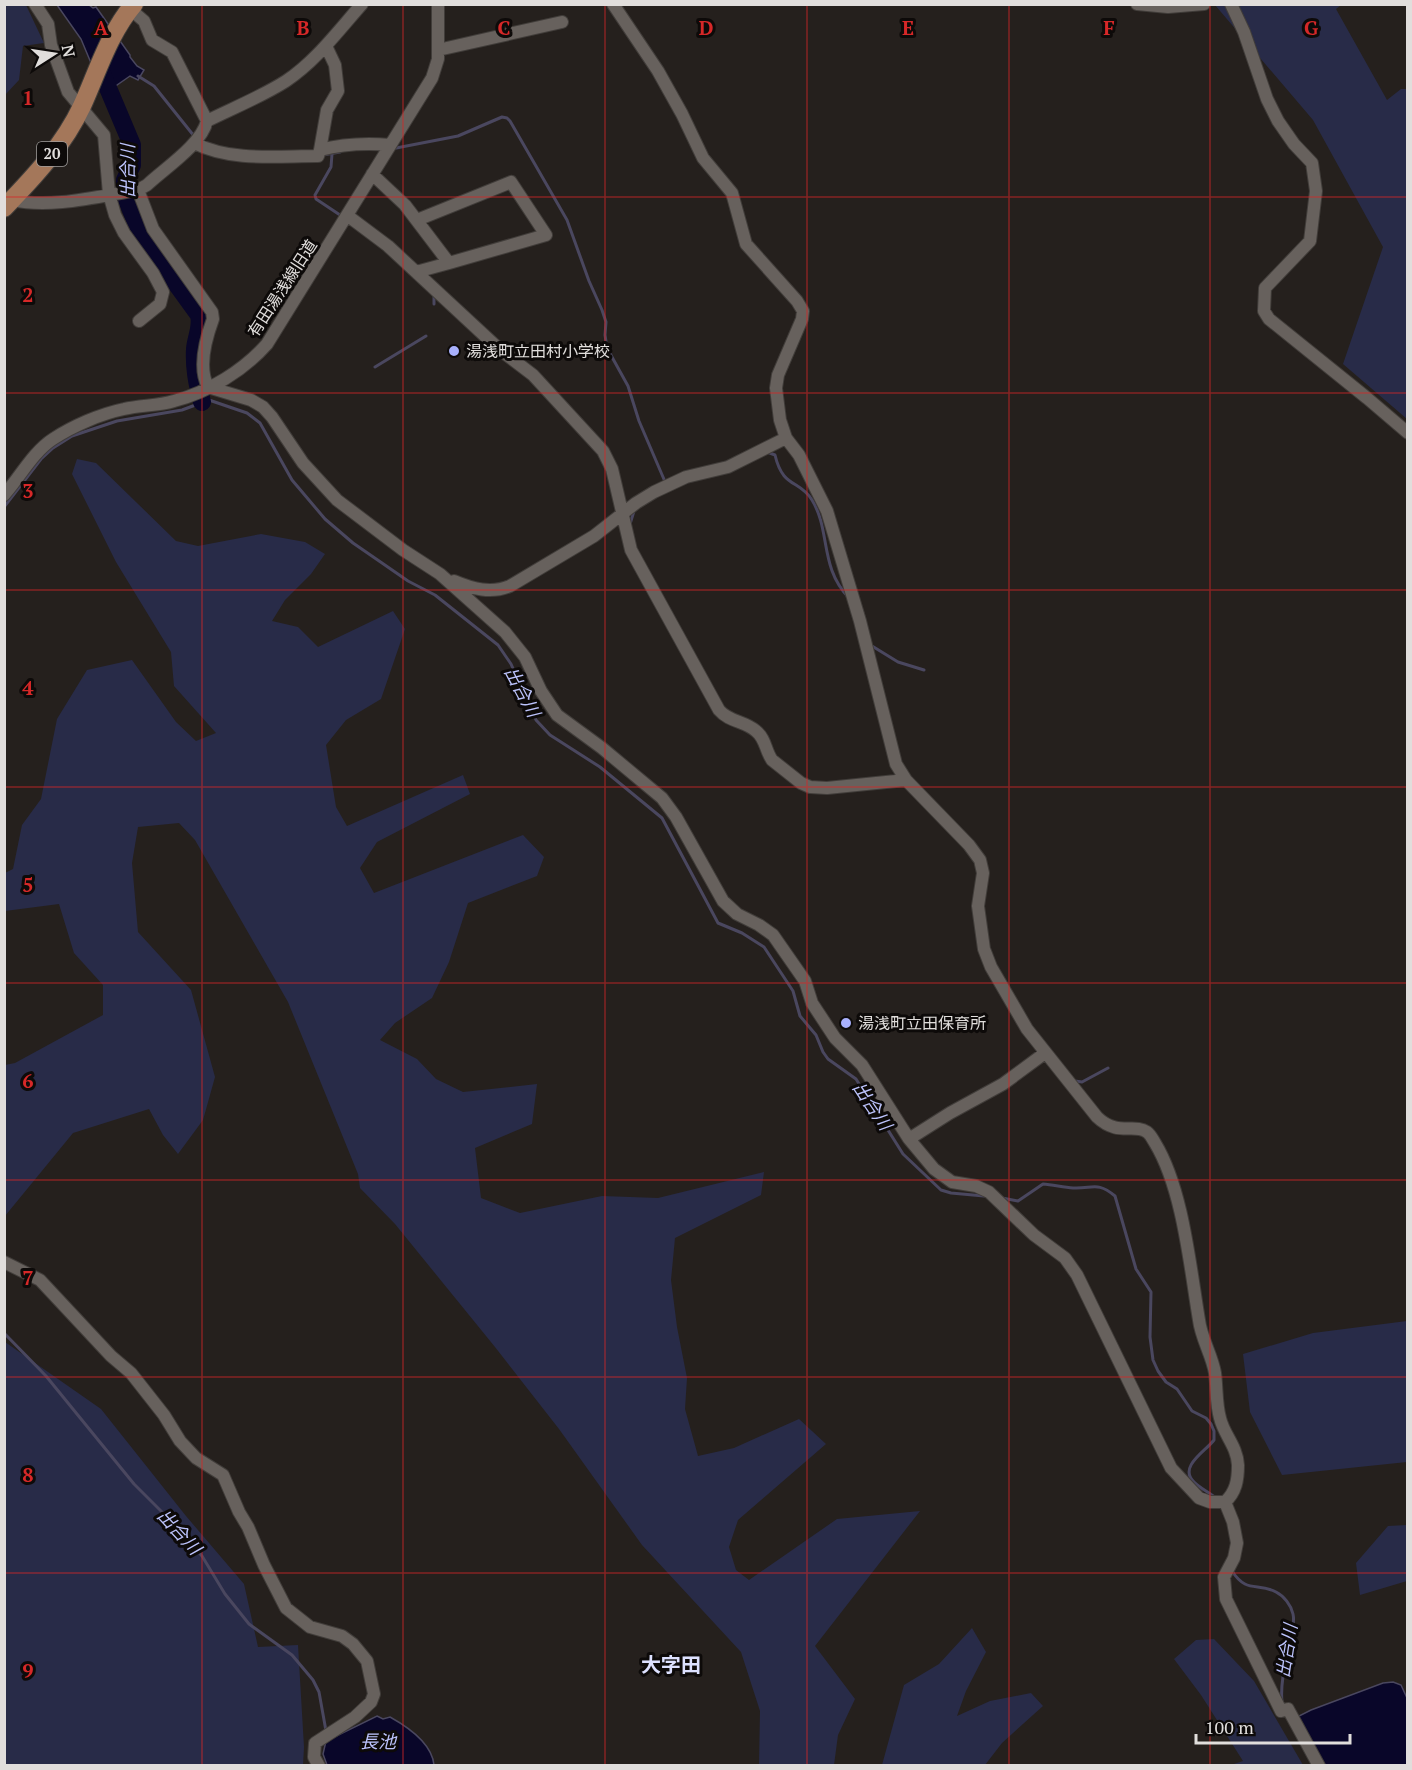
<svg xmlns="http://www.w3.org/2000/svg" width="1412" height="1770" viewBox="0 0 1412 1770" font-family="'PT Serif','Noto Sans JP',serif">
<rect width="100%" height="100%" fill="#25201d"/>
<path fill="#282b48" d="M5,4L26,5L44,43L23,46L19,80L5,95Z
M1215,5H1341L1336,9L1387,100L1401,89H1407V419L1343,364L1383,247L1313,120Z
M77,459L96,463L176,541L198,546L261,534L305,542L325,554L311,574L285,600L272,621L298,627L318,647L393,611L405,629L381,699L346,720L326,745L336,807L347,826L463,775L470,794L377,842L360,868L374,893L523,835L544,857L537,876L468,903L449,962L432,998L395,1023L380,1040L417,1059L436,1079L463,1092L537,1084L532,1124L475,1148L481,1198L520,1213L602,1196L658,1198L764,1172L761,1195L675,1238L671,1280L677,1327L687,1378L685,1409L698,1456L734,1448L799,1419L826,1444L738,1520L729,1547L736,1570L749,1580L837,1519L920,1511L815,1646L855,1699L838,1735L834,1765H759L760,1711L741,1652L642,1545L559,1429L495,1347L395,1224L360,1188L358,1174L288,1002L195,840L179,823L138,827L132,863L138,932L191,990L215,1077L203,1120L178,1154L163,1135L149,1109L73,1133L5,1216V1065L15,1063L103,1015V985L74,953L59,904L5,911V873L13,869L22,825L41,799L57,719L87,670L132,660L176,722L196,741L216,733L174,686L171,652L116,562L72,474Z
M1407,1321V1462L1282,1475L1250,1412L1243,1354L1313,1333Z
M5,1342L101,1409L186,1516L244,1584L258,1647L298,1645L304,1747L303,1765H5Z
M1407,1525V1581L1360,1595L1356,1563L1388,1526Z
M972,1628L986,1652L966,1691L957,1716L990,1701L1031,1693L1043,1706L1002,1743L985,1765H882L904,1685L939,1664Z
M1214,1639L1254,1681L1303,1765H1231L1243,1761L1201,1695L1174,1659L1196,1640Z"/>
<path fill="#090629" stroke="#4a475f" stroke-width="1.5" d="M57,5H89L93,8L96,7L130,55V57L137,66L144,70L138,80L130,76L104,94L81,39Z
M1393,1682L1401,1685L1407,1698V1765H1325L1297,1717L1311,1710L1383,1683Z
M377,1716L383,1719L390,1717C408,1727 432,1744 434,1765H327L323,1754L326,1741Z"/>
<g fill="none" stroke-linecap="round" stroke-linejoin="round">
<path stroke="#4a475f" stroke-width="3" d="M138,76L154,86L194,136
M391,149L458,136L502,117L507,118L510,121L567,220L589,281L602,310L606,322L605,335L607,348L628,386L639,421L666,484
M332,154L331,167L315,195L316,199L343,217
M323,155L340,152
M434,296V304
M375,367L426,336
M767,452L775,455C783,489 799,479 812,500C831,531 819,567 849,598
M4,507L41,459L53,448L72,436L117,421L182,410L209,400L247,413L260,423L292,480L325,519L353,543L382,563L408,581L435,595L498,645L511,664L536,720L550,735L600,767L662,818L718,923L742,933L764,947L793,991L800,1016L816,1035L823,1052L828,1059L856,1079L903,1154L941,1190L951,1193L984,1196
M630,524L634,511
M860,604L864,617
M872,646L898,662L924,670
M1075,1081L1082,1082L1108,1068
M1002,1198L1018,1201L1043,1184C1053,1185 1063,1187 1073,1188C1093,1189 1097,1181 1115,1196L1136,1269L1151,1292L1150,1337L1153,1360L1158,1371L1166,1382L1177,1389L1192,1411L1206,1418L1211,1424L1214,1431V1440C1206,1451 1179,1466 1193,1481C1199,1488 1209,1492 1216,1498
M4,1333L46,1376L134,1484L170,1520L202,1556L225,1594L249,1624L292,1655L313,1680L319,1692L326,1731
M1232,1571C1247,1594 1257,1582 1276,1592C1284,1596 1291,1605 1293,1614C1295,1623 1292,1633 1290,1642C1286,1662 1280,1682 1282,1702"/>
<path stroke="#090629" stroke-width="18" d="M100,69L132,145V165L125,180V195L141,235L199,315C202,327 196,337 195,349C194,368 197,383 202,402"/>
<defs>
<path id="street" d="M35,4L48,24L51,45L68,92L104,135L109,194L115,215L124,233L153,273L163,292L160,304L139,321
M1137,4L1168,7L1204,4
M1231,4L1244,32L1267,99L1278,121L1294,144L1312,163L1316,191L1310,241L1265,288L1264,311L1269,319L1367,398L1408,433
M130,9L144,21L152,40L172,52L207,121
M438,50L562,22
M194,143C232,162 277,156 318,156L320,150C343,144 366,143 390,145
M320,150L327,110L338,91L335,65L326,46
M372,174L405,205L449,263L416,272
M138,190L153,229L212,312L213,319C206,338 198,368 208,387L251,400L263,407L272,417L303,463L337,500L403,550L440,574L505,632L525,657L541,691L557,715L602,748L662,798L676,817L723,901L737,914L759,925L773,935L805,981L812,1003L835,1038L862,1065L909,1139L934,1169L952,1182L976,1186L989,1192L1034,1235L1065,1258L1077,1275L1171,1468L1199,1498L1210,1502H1225C1236,1492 1238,1480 1238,1465C1237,1446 1224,1435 1220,1418C1216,1404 1217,1388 1215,1373C1212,1355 1201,1338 1199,1320C1190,1267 1183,1189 1155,1143C1153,1140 1151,1135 1147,1132C1134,1123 1118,1137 1097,1117L1027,1029L991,967L984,949L978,906L983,873L980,860L969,845L906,780L896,764L860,621L827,511L799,455L786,438L780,420L776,388L778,375L802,319L803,311L797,301L746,244L732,193L703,158L682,114L658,71L613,4
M13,200C50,209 100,196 138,190L147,185C165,168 201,145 207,121C233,108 261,97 286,81C316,61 338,31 362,4
M348,216L388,246L499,349L533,375L603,451L612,469L631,550L719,710C729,722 745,721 756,731C766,739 765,750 772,760L801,783L810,787L827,788L906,780
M417,220L511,182L546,235L449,263
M4,495C20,477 33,452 53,439C73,426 100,414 124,409C141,405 158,406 174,401C209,392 244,370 267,344L432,78L438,59V4
M454,581C473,589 491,594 510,586L594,536L636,503L654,492L686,477L728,467L786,438
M909,1139L950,1113L1003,1084L1045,1053
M4,1262L40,1280L111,1356L131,1373L164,1415L180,1441L196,1458L223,1475L239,1512L248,1527L264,1565L286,1608L310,1627L342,1636L353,1644L367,1661L374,1694L371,1702L355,1717L315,1743L314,1757L319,1766
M1225,1502L1233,1522L1237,1543L1234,1558L1224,1577L1226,1599L1281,1711L1288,1709L1319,1766"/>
<path id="primary" d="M4,208C33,178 64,145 82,106C97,73 109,33 134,4"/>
</defs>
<use href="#street" stroke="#413d3a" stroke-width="14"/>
<use href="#primary" stroke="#413d3a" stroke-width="20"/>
<use href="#street" stroke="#67615d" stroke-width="12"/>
<use href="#primary" stroke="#a4775a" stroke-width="18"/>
</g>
<path fill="none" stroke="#d62828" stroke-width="1.5" stroke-opacity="0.55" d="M202,4V1766M403,4V1766M605,4V1766M807,4V1766M1009,4V1766M1210,4V1766M4,197H1408M4,393H1408M4,590H1408M4,787H1408M4,983H1408M4,1180H1408M4,1377H1408M4,1573H1408"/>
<g fill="#a8b0fc" stroke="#0d0a09" stroke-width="2">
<circle cx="454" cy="351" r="6"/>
<circle cx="846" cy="1023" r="6"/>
</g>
<g text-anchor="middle" stroke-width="6" stroke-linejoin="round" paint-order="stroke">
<rect fill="#0d0a09" stroke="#a19e9d" stroke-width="1.5" x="37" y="142" width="30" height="24" rx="4.5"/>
<g font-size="15" font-weight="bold" fill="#e1dedc">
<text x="52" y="159">20</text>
</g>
<g font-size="16" fill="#e1dedc" stroke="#0d0a09">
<text transform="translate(282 288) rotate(-57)" y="6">有田湯浅線旧道</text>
</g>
<g font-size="16" fill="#e1dedc" stroke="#0d0a09" text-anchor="start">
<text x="466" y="357">湯浅町立田村小学校</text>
<text x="858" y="1029">湯浅町立田保育所</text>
</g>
<g font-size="18" font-style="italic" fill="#bcc3fc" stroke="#0d0a09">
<text transform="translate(128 171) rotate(-90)" y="6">出合川</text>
<text transform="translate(522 692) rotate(62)" y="6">出合川</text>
<text transform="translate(872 1106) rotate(56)" y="6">出合川</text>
<text transform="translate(179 1532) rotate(47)" y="6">出合川</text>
<text transform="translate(1287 1651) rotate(-81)" y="6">出合川</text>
<text x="378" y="1748">長池</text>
</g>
<g font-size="20" font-weight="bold" fill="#dde1ff" stroke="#0d0a09">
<text x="671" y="1672">大字田</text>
</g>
</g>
<g font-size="20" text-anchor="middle" font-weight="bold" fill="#d62828" stroke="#0d0a09" stroke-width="6" stroke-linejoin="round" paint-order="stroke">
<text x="101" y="35">A</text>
<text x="303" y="35">B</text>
<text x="504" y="35">C</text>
<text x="706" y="35">D</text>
<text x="908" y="35">E</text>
<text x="1109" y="35">F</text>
<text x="1311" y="35">G</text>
<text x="28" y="105">1</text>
<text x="28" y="302">2</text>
<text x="28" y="498">3</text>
<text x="28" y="695">4</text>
<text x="28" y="892">5</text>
<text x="28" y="1088">6</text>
<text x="28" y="1285">7</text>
<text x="28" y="1482">8</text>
<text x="28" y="1678">9</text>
</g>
<rect width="1412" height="1770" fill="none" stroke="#e1dedc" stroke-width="12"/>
<g transform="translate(54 54) rotate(78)" stroke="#0d0a09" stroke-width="4.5" paint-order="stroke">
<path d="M0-4.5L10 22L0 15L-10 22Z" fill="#e1dedc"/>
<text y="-9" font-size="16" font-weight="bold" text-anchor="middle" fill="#e1dedc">N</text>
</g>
<path d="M1196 1734v9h154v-9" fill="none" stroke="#e1dedc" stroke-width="3"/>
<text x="1205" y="1734" font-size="18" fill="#e1dedc" stroke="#0d0a09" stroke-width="4.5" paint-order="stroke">100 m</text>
</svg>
